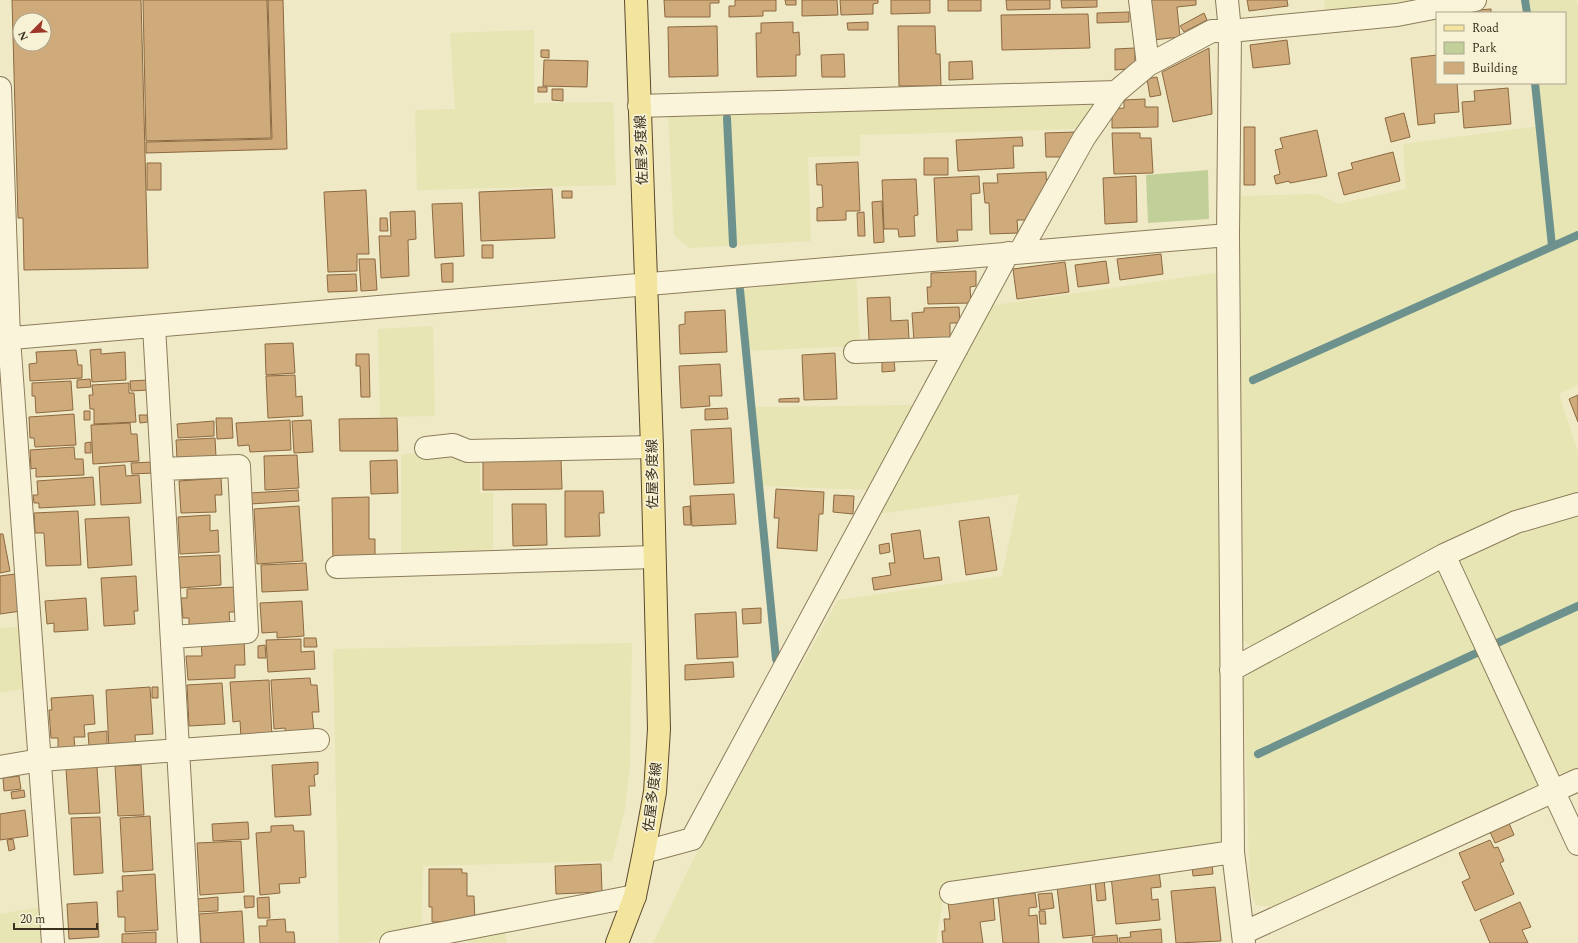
<svg xmlns="http://www.w3.org/2000/svg" width="1578" height="943" viewBox="0 0 1578 943" font-family="Spectral,'Noto Sans JP',serif">
<rect width="100%" height="100%" fill="#f0e9c6"/>
<path fill="#e6e5b3" d="M1324,0H1426L1326,14Z
M1525,0H1576L1578,7V385L1559,394L1578,452V496L1253,647L1242,640L1240,196L1317,194L1338,204L1406,189L1403,144L1540,126L1535,83H1565V13H1527Z
M534,30V103L613,102L616,185L417,190L415,110L455,109L450,33Z
M1097,102L1081,129L860,135V156L808,157L811,241L689,248L674,235L668,114Z
M1221,272V844L945,886L936,943H653L697,852L838,600L1002,576L1019,494L878,514L988,306Z
M856,274L860,346L747,351L740,290Z
M433,326L435,416L380,417L378,329Z
M916,405L870,490L759,486L752,407Z
M451,452L480,457V493H493V557L401,560V454Z
M1578,511V771L1567,776L1552,769L1459,567L1462,556L1531,525Z
M1433,567L1446,573L1540,779L1535,789L1275,907L1256,905L1250,889L1243,674Z
M18,627L23,689L0,693V628Z
M632,643L630,765L625,809L612,861L423,866L421,932L363,943H339L333,649Z
M41,907L42,943H0V914Z
M504,929L507,943H468L467,935Z"/>
<path fill="#c1cf99" d="M1208,170L1209,219L1148,223L1146,175Z"/>
<g fill="none" stroke-linecap="round" stroke-linejoin="round">
<path stroke="#6d928e" stroke-width="8" d="M1525,0L1527,13
M1535,83L1552,246
M727,118L733,244
M740,290L776,659
M1253,380L1578,235
M1495,644L1578,606
M1258,754L1481,651"/>
</g>
<path fill="#cfaa7b" stroke="#8c6940" fill-rule="evenodd" d="M12,0H141L148,268L24,270L23,218H18ZM20,20H44V44H20Z
M143,0H267L271,138L146,141Z
M268,0H283L287,149L146,153V142L272,139Z
M664,0H719V3H710V17H665Z
M735,0H776V11H763V16L729,17V6H735Z
M785,0H796V5H786Z
M802,0H837L838,15L802,16Z
M840,0H878V3L873,4V14L841,15Z
M891,0H930V13L891,14Z
M948,0H981V11H948Z
M1006,0H1050V9L1007,10Z
M1061,0H1097V7L1062,8Z
M1149,0H1196V5L1177,7L1180,37L1153,40Z
M1247,0H1287L1288,6L1249,11Z
M1491,9V13H1452V12Z
M1129,12V22L1097,23V13Z
M1204,13L1207,20L1184,32L1180,26Z
M1088,14L1090,48L1002,50L1001,15Z
M793,22V33L799,32L800,55H796V76L757,77L756,33H761V23Z
M868,22V30H848L847,23Z
M717,26L718,76L669,77L668,27Z
M898,26H935L936,54H940L941,86H899Z
M1287,40L1290,64L1253,68L1250,45Z
M1135,48V62L1127,69L1115,70V49Z
M1209,48L1212,114L1173,122L1162,72Z
M541,50H549V58L541,57Z
M844,54L845,77H822L821,55Z
M1437,55V83H1457L1459,112L1434,114L1435,123L1418,125L1411,58Z
M544,60L588,61L587,87L543,86Z
M972,61L973,79L949,80V62Z
M1157,77L1161,95L1150,97L1147,79Z
M538,87H547V92H538Z
M1508,88L1511,124L1464,128L1462,102L1475,101L1474,91Z
M552,89H563V101L552,100Z
M1145,99V107H1158V127L1112,128V109L1124,108V100Z
M1404,113L1410,137L1391,142L1385,118Z
M1244,127H1255V185H1244Z
M1317,130L1327,176L1290,183L1289,181L1276,184L1274,176L1280,174L1275,150L1283,148L1280,138Z
M1076,132L1064,157H1046L1045,133Z
M1112,133H1140V138H1151L1153,173L1114,174Z
M1022,137L1023,146H1013L1014,168L958,171L956,140Z
M1393,152L1400,181L1344,195L1338,173L1353,169L1351,163Z
M924,158H948V175H924Z
M858,162L860,211H846V220L817,221V208L823,207L822,185H817L816,164Z
M147,163H161V190H147Z
M1046,172L1047,191L1028,220H1017L1018,233L990,234L989,203H985L983,183H998L997,174Z
M979,176L980,193L971,194L972,230H957L958,241L937,242L934,178Z
M1136,176L1137,222L1105,224L1103,178Z
M916,179L918,215L914,216L915,236L899,237L898,229H884L882,180Z
M552,189L555,238L481,241L479,192Z
M366,190L369,254H357V271L328,272L324,192Z
M562,191H572V198H562Z
M882,201L884,242L874,243L872,202Z
M462,203L464,256L435,258L432,204Z
M415,211L416,239L408,240L409,276L381,278L379,236H391L390,212Z
M864,212L865,236H858L857,213Z
M380,218H387L388,231H380Z
M482,245H493V258H482Z
M1161,254L1163,274L1120,280L1117,259Z
M359,259H375L377,290L361,291Z
M1106,261L1109,283L1078,287L1075,265Z
M1065,262L1069,292L1017,299L1013,269Z
M453,263V282H442L441,264Z
M976,271V286L970,287L971,303L928,304L927,287H931V273Z
M356,274L357,291L328,292L327,275Z
M890,297L891,321L908,320L909,339L869,340L867,298Z
M959,307L960,323H950V340L914,341L912,313L924,312V308Z
M725,310L727,352L680,354L679,325L685,324V312Z
M293,343L295,373L266,375L265,344Z
M101,349V354L125,352L126,380L92,382L90,350Z
M76,350L78,365H82V378L30,381L29,364L37,363L36,352Z
M835,353L837,399L804,400L802,355Z
M356,354H369L370,397H361L360,366H356Z
M882,360H894L895,371L882,372Z
M720,364L722,396H709L710,406L681,408L679,366Z
M295,375L296,397L302,396L303,416L268,418L266,376Z
M90,379L91,387L77,388V380Z
M149,380V390L131,391L130,381Z
M71,381L73,410L36,413L35,396H32V383Z
M129,383V393H134L136,422L94,424V409H90L89,395H93L92,385Z
M1578,395V422L1569,399Z
M799,398V402H779V399Z
M727,408L728,419L705,420V409Z
M84,411H90V420H84Z
M74,414L76,445L35,447L34,438H30L29,417Z
M139,415H147L148,422L140,423Z
M216,418H232L233,438L217,439Z
M397,418L398,451H340L339,419Z
M290,420L291,450L250,452L249,445L238,446L236,423Z
M311,420L313,452L294,453L292,421Z
M214,421V436L178,438L177,424Z
M130,423L131,434H137L139,461L93,464L91,425Z
M731,428L734,483L694,485L691,430Z
M215,438L216,457L177,459L176,440Z
M91,442V453H85V443Z
M74,447L75,459H83L84,475L36,477V468L31,469L30,450Z
M297,455L299,488L265,490L264,456Z
M561,459L562,489L483,490V460Z
M397,460L398,493L371,494L370,461Z
M153,462V473L132,474L131,463Z
M125,465L126,476L139,475L141,503L101,505L99,467Z
M93,477L95,505L39,508V503H34L33,495H38L37,481Z
M221,478L222,495H215L216,512L181,513L179,481Z
M776,489L824,492L823,514H819L817,551L777,548L779,518H774Z
M298,490L299,501L250,504V493Z
M565,491H603L604,513H599L600,536L565,537Z
M734,494L736,524L692,526L690,496Z
M834,495L854,496L853,514L833,512Z
M369,497V539H375V561H333L332,498Z
M512,504H546L547,545L513,546Z
M299,506L303,561L257,564L254,509Z
M690,506L691,525H684L683,507Z
M78,511L81,565L46,566L44,533H35L34,513Z
M210,515V531L218,530L219,552L180,554L178,517Z
M129,517L132,565L88,568L85,519Z
M989,517L997,570L966,575L959,521Z
M920,530L924,559L939,557L942,580L874,590L872,578L891,575L889,563H895L891,534Z
M0,534H3L10,571L0,573Z
M889,543L890,552L880,554L879,545Z
M220,555L221,585L180,588L178,557Z
M306,563L308,590L262,592L261,565Z
M15,574L21,611L0,614V576Z
M136,576L138,611H134L135,624L104,626L101,578Z
M237,587L238,612H229L230,624L189,627V618H183L181,598H187V589Z
M86,598L88,630L54,632V623L47,624L45,601Z
M302,601L304,636L277,638V632L262,633L260,603Z
M761,608V623L743,624L742,609Z
M736,612L738,657L697,659L695,614Z
M244,638L245,665H235V678L188,680L186,656H202L201,640Z
M304,638H316L317,647H304Z
M301,639V652L314,651L315,669L268,672L266,640Z
M265,645L266,658H258V646Z
M733,662L734,677L685,680V665Z
M310,678L311,685H317L319,712H312L314,732L286,738L285,728L274,729L271,680Z
M269,680L272,736L241,738L240,721L233,722L230,682Z
M222,683L225,724L189,726L187,685Z
M150,687L153,734L135,735L136,747L109,749L106,690Z
M152,687H158V698H152Z
M93,695L95,724L84,725L85,737H74L75,748L58,749V738H51L49,710H52L51,698Z
M107,731V745L89,746L88,733Z
M318,762V774L314,775L315,786H309L311,815L275,817L272,765Z
M141,765L144,815L118,816L115,766Z
M97,767L100,813L69,814L66,769Z
M19,776L21,789L4,791L3,778Z
M24,790L25,797L12,799L11,792Z
M25,810L28,836L0,840V814Z
M150,816L153,870L123,872L120,818Z
M100,817L103,873L74,875L71,818Z
M248,822L249,839L213,841L212,824Z
M1509,823L1514,835L1495,843L1490,832Z
M293,825L294,831H304L306,877L299,878L300,883L279,884L280,893L260,895L256,833L271,832V826Z
M13,839L15,849L9,851L7,840Z
M1490,840L1494,848L1498,847L1504,861L1500,863L1514,894L1475,911L1462,882L1470,878L1459,853Z
M241,841L244,892L200,895L197,843Z
M601,864L602,892L556,894L555,866Z
M1212,864L1213,874L1193,876L1192,866Z
M429,869H462V873H467V896H474L475,921L432,922V907H429Z
M1159,871L1161,887L1151,888L1152,900L1158,899L1160,920L1116,924L1111,876Z
M155,874L158,930L125,932V917H118L117,891H123L122,876Z
M1104,879L1106,900L1097,901L1095,880Z
M1090,883L1095,935L1063,938L1057,887Z
M1215,887L1221,941L1176,943L1171,891Z
M1035,893L1037,907L1029,908V916L1037,915L1039,943H1003L998,896Z
M1052,893L1054,908L1040,910L1038,894Z
M244,896H254V907L245,908Z
M218,897V911L197,912V899Z
M269,897L270,918H258L257,898Z
M993,897L995,920L980,922L983,943H943L942,931H945L944,919H950L948,902Z
M97,902L99,937L69,939L67,904Z
M1520,902L1531,927L1522,930L1528,943H1490L1480,920Z
M242,911L244,943H201L199,914Z
M1039,911H1045L1046,924H1040Z
M285,919L286,932H294L295,943H260L259,926H267V920Z
M1161,929L1162,943H1120L1119,938L1131,937L1130,932Z
M156,932V943H122V934Z
M1117,935L1118,943H1093L1092,937Z"/>
<g fill="none" stroke-linecap="round" stroke-linejoin="round">
<defs>
<path id="minor" d="M1140,0L1148,65L1212,31H1230L1397,15L1475,0
M1227,0L1230,31L1228,235L1233,852L1244,943
M0,88L9,338L53,943
M639,106L1116,92
M1020,252L1084,138L1116,92L1148,65
M154,326L189,943
M0,339L1228,235
M855,352L957,348
M426,448L453,445L468,451L652,447
M162,469L239,466L247,632L172,637
M1444,555L1578,844
M337,567L654,557
M1231,670L1444,555L1516,522L1578,504
M0,767L40,760L318,740
M644,852L692,839L1008,253
M951,893L1233,852
M1243,933L1578,780
M391,943L635,896"/>
<path id="major" d="M617,943L635,896L644,852L655,792L659,729L652,447L636,0"/>
</defs>
<use href="#minor" stroke="#8c7c5b" stroke-width="24"/>
<use href="#major" stroke="#5a492f" stroke-width="24"/>
<use href="#minor" stroke="#faf5da" stroke-width="22"/>
<use href="#major" stroke="#f3e59d" stroke-width="22"/>
</g>
<g text-anchor="middle" stroke-width="3.5" stroke-linejoin="round" paint-order="stroke">
<g font-size="14" fill="#3c311f" stroke="#f7f2d6">
<text transform="translate(641 150) rotate(-92)" y="5">佐屋多度線</text>
<text transform="translate(652 474) rotate(-91)" y="5">佐屋多度線</text>
<text transform="translate(652 797) rotate(-83)" y="5">佐屋多度線</text>
</g>
</g>
<rect x="1436" y="12" width="130" height="72" fill="#f7f2d6" stroke="#aca58d"/>
<rect x="1444" y="25" width="20" height="6" fill="#f3e59d" stroke="#aca58d"/>
<text x="1472" y="32" font-size="12" fill="#3c311f">Road</text>
<rect x="1444" y="42" width="20" height="12" fill="#c1cf99" stroke="#aca58d"/>
<text x="1472" y="52" font-size="12" fill="#3c311f">Park</text>
<rect x="1444" y="62" width="20" height="12" fill="#cfaa7b" stroke="#aca58d"/>
<text x="1472" y="72" font-size="12" fill="#3c311f">Building</text>
<g transform="translate(32 32) rotate(246)"><circle r="19" fill="#f7f2d6" stroke="#aca58d"/>
<path d="M0-3L7 15L0 10L-7 15Z" fill="#9d3829"/>
<text y="-6" font-size="11" font-weight="bold" text-anchor="middle" fill="#3c311f">N</text>
</g>
<path d="M14 923v6h83v-6" fill="none" stroke="#3c311f" stroke-width="2"/>
<text x="20" y="923" font-size="12" fill="#3c311f" stroke="#f7f2d6" stroke-width="3" paint-order="stroke">20 m</text>
</svg>
